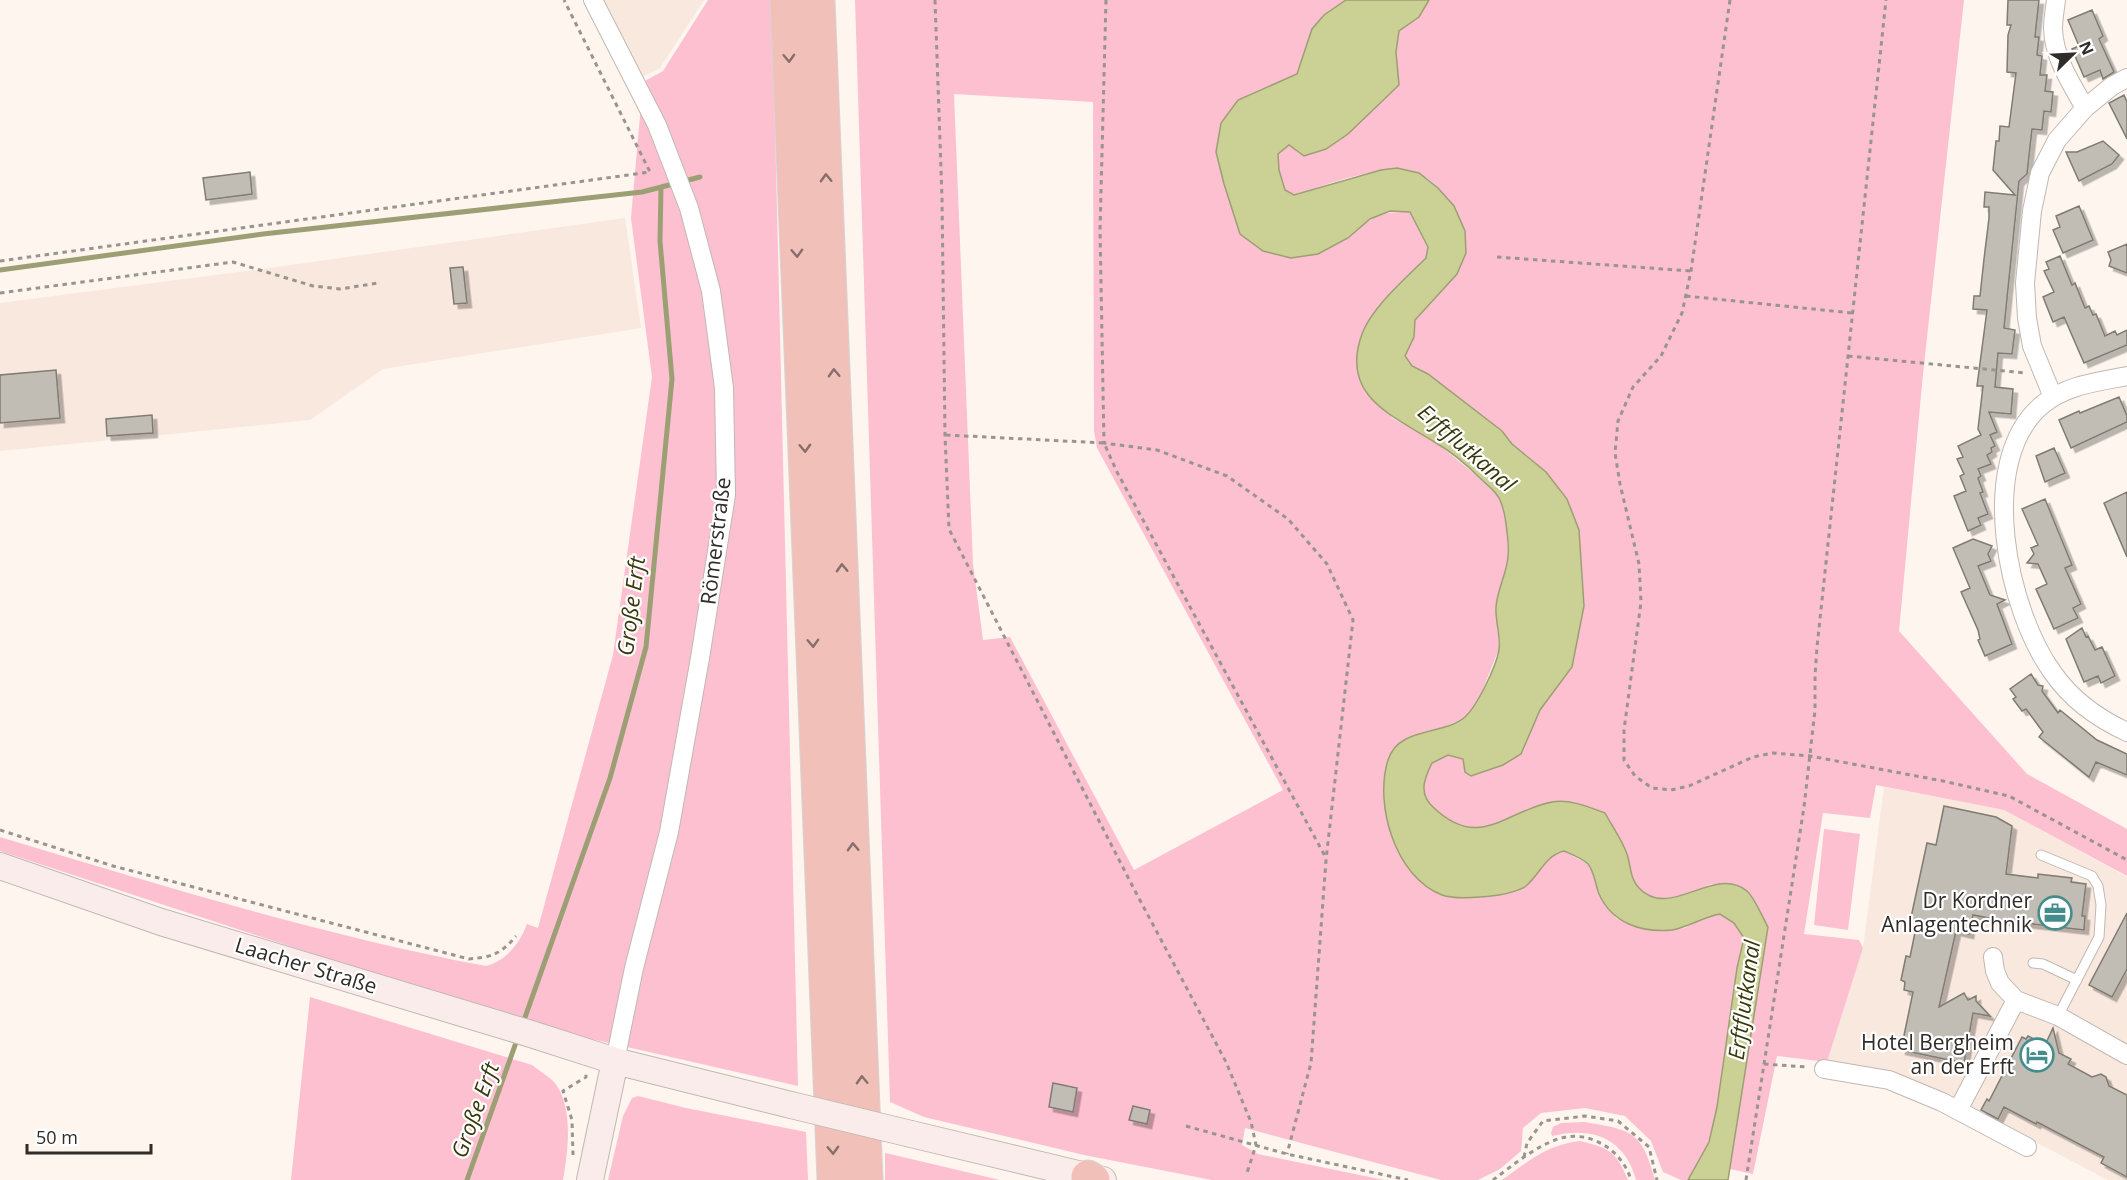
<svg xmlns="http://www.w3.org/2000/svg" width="2127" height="1180" viewBox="0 0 2127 1180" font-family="'Open Sans',sans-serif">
<defs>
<filter id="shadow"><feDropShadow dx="4.5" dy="4.5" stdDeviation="0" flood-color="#0004"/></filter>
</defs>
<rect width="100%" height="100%" fill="#fef5ef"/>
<path fill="#f8e8dd" d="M596,0H704L660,68L634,81Z
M625,218L641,328L383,369L310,420L0,451V303L269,268Z
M1884,787L2004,810L2127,877V1180H2108L1949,1097L1827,1062L1863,948Z"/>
<path fill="#fdc0d1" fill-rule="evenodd" d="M708,0H772L798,1086L526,1024L0,851V837C160,885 321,935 486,966C506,961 520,943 527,924L538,928L613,655L652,377L631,218L643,82L663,71Z
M855,0H1346L1325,15L1297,74L1271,87L1216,152L1224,184L1240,234L1348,238C1371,218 1378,211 1410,212L1428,247L1426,258L1380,305L1362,333L1357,362L1392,418L1438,444L1477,476L1500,498L1507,530L1508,557L1496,606L1499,649L1477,704L1463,719L1441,728L1422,732L1398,744L1468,897C1486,896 1509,897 1525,886C1539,877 1546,855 1564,851L1586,863L1594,873L1598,892L1616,918L1638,928L1669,930L1685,928L1708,916L1720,914L1734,923L1744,938L1737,968L1717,1107L1709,1142L1688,1180H1681L1663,1172L1651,1141L1625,1116L1585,1108L1541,1113L1523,1128L1521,1151L1500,1169L1478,1180H1441L1245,1128L1242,1145L1258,1154L1384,1180H1212L1084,1155L924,1117L890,1102ZM954,94L1093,102L1094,431L1097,448L1283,790L1134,870L1010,637L983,640L973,564Z
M1429,0H1964L1923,374L1899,631L2027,774L2127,829V876L2004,810L1876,785L1870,818L1823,813L1804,934L1859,940L1863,948L1827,1062L1777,1056L1753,1174L1730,1169L1768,927L1712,884C1691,892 1653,910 1636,886C1630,877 1629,864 1627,854L1529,809C1517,814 1503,824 1490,827C1464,834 1424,815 1424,785C1424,778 1429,769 1431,763L1448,755L1463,759L1465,772L1521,755L1540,710L1572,667L1529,457L1512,444L1501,431L1428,374L1412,366L1405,356L1414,337L1415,320L1429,304L1465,231C1455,209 1443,186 1420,174C1392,159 1324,186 1294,195L1285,190L1279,170L1278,154L1289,145L1399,86L1396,52L1399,31L1419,17Z
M1824,829L1860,834L1848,930L1814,925Z
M310,997L532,1065C538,1070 545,1074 551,1079C575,1102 568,1151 563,1180H291Z
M638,1096L686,1108L806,1132L808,1180H608L623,1116L632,1098Z
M1584,1122C1632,1130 1642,1131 1655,1180H1636C1625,1138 1592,1126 1552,1136L1551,1133L1553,1127L1561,1123Z
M1580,1141C1609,1148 1616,1151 1628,1180H1502C1529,1161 1546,1145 1580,1141Z
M885,1153L890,1154L1000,1180H885Z"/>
<path fill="#cbd094" stroke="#9c9f74" stroke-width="1.5" d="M1346,0H1429L1419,17L1399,31L1396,52L1399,85L1348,134L1326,149L1304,156L1289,145L1278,154L1279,170L1285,190L1294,195L1381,170L1397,168L1419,173L1438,188L1454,206L1465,231L1466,253L1457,274L1415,320L1414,337L1405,356L1412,366L1428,374L1502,431L1512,444L1546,472L1567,499L1579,530L1584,606L1572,667L1540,710L1521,754L1503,765L1471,776L1465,772L1463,759L1448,755L1432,763C1424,779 1418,794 1434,808C1480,851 1505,811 1552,802C1570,799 1589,807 1605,813C1612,826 1622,840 1627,854C1631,866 1630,879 1639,888C1670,921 1714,864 1747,891C1754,897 1763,918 1768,927L1728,1180H1688L1709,1142L1717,1107L1737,968L1744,938L1734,923L1720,914C1703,917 1689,927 1672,930C1641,933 1612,923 1599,894C1595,884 1595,873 1588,864C1582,858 1571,854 1564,851C1546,855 1539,875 1526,886C1520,890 1507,894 1499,895C1484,897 1456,900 1442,895C1395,877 1374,804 1388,760C1399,726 1443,736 1465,717C1477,706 1496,667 1499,650C1501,636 1495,621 1496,607C1497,590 1507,573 1508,556C1509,548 1508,540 1507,532C1506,522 1504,509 1500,500C1497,492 1487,485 1481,479C1468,466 1452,452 1436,443C1394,416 1339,397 1362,334C1372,307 1406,278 1426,258L1428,247L1410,212L1390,211L1370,219L1348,238L1318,254L1291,258L1263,251L1240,234L1224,184L1216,152L1221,123L1238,100L1297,74L1312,29L1324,15Z"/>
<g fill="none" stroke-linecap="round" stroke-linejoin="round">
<path stroke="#9c9f74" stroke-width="5" d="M0,270L263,234L642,192L700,177
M523,1023L610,778L646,647L672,379L660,241L661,187
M467,1180L518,1037"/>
</g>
<path fill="#c1bdb5" stroke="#7f7b73" stroke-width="1.5" filter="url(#shadow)" d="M2008,0H2039L2035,37H2039L2037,55L2042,56L2040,75H2047L2045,91L2053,92L2051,112L2044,111L2042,130L2032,129L2027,174L2019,181L2004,328L2015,330L2012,354L1998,353L1995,387L2013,389L2011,414L1989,412L1997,432L1990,435L1995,446L1991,448L1992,452L1987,455L1991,464L1978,469L1981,476L1978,478L1983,492L1980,493L1988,514L1978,518L1981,525L1968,531L1954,496L1966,491L1960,476L1964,474L1957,459L1963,457L1958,446L1981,435L1978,429L1983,386H1977L1987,310L1973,309L1974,296H1980L1984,259L1989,218V207H1984L1985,192L2015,195L1993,170L1996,141H1999L2000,126L2009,127L2016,73L2007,72L2008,35L2011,25H2007Z
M2092,10L2103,36L2099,39L2114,72L2103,79L2100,70L2084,77L2072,49L2079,46L2068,20Z
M2124,95L2127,102V139L2109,103Z
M2103,141L2119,155L2112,164L2079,181L2066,152H2077Z
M250,172L252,194L206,200L203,178Z
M2079,206L2093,240L2063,253L2053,230L2060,227L2056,216Z
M2127,244V273L2109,266L2111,260L2108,252Z
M2060,256L2072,285L2075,283L2085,308L2089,306L2093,315L2096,314L2105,336L2115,331L2117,335L2127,330V345L2084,363L2064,317L2053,322L2043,297L2054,292L2044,271L2049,269L2046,262Z
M463,267L467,303L454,304L450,268Z
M56,370L60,418L0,423V375Z
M2119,397L2127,416V422L2071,448L2059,420L2079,411L2080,413Z
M152,415L153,433L107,436L106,419Z
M2054,448L2065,473L2045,482L2036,456Z
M2127,492V557L2104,503Z
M2045,499L2072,565L2065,568L2081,604L2073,608L2078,618L2054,629L2036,589L2047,584L2038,564L2027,563L2034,554L2031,548L2038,545L2022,509Z
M1973,539L1992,546L1988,554L1991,561L1978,566L1990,595L2005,600L1997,604L2012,644L1985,656L1978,640L1980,639L1978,630L1961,592L1970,588L1953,548Z
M2082,628L2086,637L2088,636L2095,650L2102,647L2115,676L2101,683L2098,676L2084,682L2066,639Z
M2031,674L2038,685L2043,686L2042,691L2058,713L2060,710L2097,740L2127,754V775L2096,762L2089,777L2039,737L2043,732L2026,709L2022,711L2013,699L2016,697L2010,689Z
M1944,806L1996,817L2012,826L2006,874L2038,878V874L2072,878L2071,882L2086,884L2082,916H2085L2084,930L1999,920L1973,915L1969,934L1956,931L1939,1007L1964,993L1968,1000L1976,996V1001L1990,1016L1973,1013L1964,1063L1901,1050L1913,992L1904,990L1905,982L1901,980L1906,956L1910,957L1917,923L1910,922L1927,843L1936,845Z
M2127,913V969L2112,997L2089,985Z
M2053,1028L2059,1053L2071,1059L2068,1064L2092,1077L2101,1074L2106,1077L2109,1086L2127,1095V1177L2101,1163L2104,1157L2037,1122L2036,1124L2004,1107L1998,1119L1981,1110L1987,1099L1989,1101L2022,1037L2026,1039L2028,1036L2045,1045Z
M1053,1083L1077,1088L1073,1112L1049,1107Z
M1133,1106L1150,1110L1147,1124L1129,1120Z"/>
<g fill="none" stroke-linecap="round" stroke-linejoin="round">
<defs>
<path id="service" d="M2041,855L2092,876L2098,886L2101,905L2099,937L2058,1016
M2033,963L2043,964L2077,980"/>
<path id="minor" d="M593,0L657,125L689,208L711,291L724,388L726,495L700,658L669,832L634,968L615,1061
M2056,0C2055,9 2053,19 2053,29C2054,58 2071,83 2085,108L2112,86L2127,78
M2127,376C2097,382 2066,385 2042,405C1975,461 2008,612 2053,673C2071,699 2099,719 2127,732
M2053,397L2032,346L2027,318L2025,283L2032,211L2040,173L2057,140L2085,108
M1993,957L1995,971L2000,983L2016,1000L2058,1016L2127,1055
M1824,1069L1889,1080L1942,1102L2027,1147
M1958,1110L2016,1000"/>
<path id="secondary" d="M0,866L161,922L531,1034L615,1061L791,1105
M911,1134L1103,1180
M590,1180L615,1061"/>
<path id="motorway" d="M787,0L834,1180
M818,0L866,1180
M1088,1177L1093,1180"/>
</defs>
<use href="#service" stroke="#c0b8b2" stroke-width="11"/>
<use href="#minor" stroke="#c0b8b2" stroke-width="20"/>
<use href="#secondary" stroke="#c0b8b2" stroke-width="28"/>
<use href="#motorway" stroke="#d5d5d4" stroke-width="35"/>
<path stroke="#9a948f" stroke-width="3" stroke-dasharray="4.5 4.5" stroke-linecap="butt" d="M935,0L942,198L945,435L949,529L1134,889L1226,1062L1251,1122L1256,1145L1246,1176
M1106,0L1100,230L1104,443L1157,450L1227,476L1288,519L1327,564L1353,620L1326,860L1311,1063L1287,1154
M1730,0L1691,271L1682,313L1661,356L1633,387L1618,421L1615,453L1620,484L1639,564L1641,602L1624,730V760L1635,776L1652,788L1671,790L1689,786L1753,757L1773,753L1810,756L1943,781L2009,796L2127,860
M1497,257L1691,271
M0,261L650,172L564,0
M0,293L233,262L313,286L340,289L378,283
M1686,296L1852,313
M1848,356L2026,373
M946,435L1104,443L1117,472L1326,858
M0,830L113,866L469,959C492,957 501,954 516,936
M1764,1064L1807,1067
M1186,1126L1287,1154L1408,1180
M573,1155L572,1120L563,1091L586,1077V1074
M1524,1157L1527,1143L1543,1121L1585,1116L1618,1121L1649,1147L1657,1180
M1493,1180C1513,1165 1537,1145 1561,1138C1592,1130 1623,1152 1631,1180
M1746,1180L1804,807L1815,710V676L1817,647L1886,0"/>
<use href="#service" stroke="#fff" stroke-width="9"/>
<use href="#minor" stroke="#fff" stroke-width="18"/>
<use href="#secondary" stroke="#faecea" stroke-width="26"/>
<use href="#motorway" stroke="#f0c0b9" stroke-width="33"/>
<defs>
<path id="secondary-bridge" d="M791,1105L911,1134"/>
</defs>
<use href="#secondary-bridge" stroke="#c0b8b2" stroke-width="28" stroke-linecap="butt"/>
<use href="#secondary-bridge" stroke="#faecea" stroke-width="26"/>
</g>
<defs><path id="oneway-chevron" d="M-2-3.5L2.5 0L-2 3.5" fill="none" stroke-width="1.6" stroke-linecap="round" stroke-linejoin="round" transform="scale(1.5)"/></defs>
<g stroke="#866f6a">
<use href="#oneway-chevron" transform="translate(789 58) rotate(88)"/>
<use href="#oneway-chevron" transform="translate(826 178) rotate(-92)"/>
<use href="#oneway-chevron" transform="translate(797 253) rotate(88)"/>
<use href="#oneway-chevron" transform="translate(834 373) rotate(-92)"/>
<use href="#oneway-chevron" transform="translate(805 448) rotate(88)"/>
<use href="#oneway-chevron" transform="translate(842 568) rotate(-92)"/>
<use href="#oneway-chevron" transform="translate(813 643) rotate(88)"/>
<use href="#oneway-chevron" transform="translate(853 847) rotate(-92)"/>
<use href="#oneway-chevron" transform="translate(862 1080) rotate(-92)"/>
<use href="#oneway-chevron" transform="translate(833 1150) rotate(88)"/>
</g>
<defs>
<symbol id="office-ring" viewBox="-11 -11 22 22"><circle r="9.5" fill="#fff" stroke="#458d8d" stroke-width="1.5"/><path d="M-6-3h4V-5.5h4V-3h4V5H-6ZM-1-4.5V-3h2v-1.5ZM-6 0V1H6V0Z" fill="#458d8d"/></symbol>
<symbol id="hotel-ring" viewBox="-11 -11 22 22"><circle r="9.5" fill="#fff" stroke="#458d8d" stroke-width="1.5"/><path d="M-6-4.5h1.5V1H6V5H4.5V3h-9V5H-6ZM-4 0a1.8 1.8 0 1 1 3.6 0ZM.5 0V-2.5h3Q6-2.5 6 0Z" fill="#458d8d"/></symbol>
</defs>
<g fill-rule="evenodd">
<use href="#office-ring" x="2036" y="894" width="38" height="38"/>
<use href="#hotel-ring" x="2018" y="1036" width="38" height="38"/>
</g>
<g text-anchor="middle" stroke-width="4.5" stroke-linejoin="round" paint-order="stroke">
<g font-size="21" fill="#2f2c29" stroke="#fff">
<text transform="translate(716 541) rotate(-83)" y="7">Römerstraße</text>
<text transform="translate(306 966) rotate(17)" y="7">Laacher Straße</text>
</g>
<g font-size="21" fill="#2f2c29" stroke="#fff" text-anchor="end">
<text x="2032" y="908">Dr Kordner<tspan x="2032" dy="24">Anlagentechnik</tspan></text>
<text x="2014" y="1050">Hotel Bergheim<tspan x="2014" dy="24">an der Erft</tspan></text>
</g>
<g font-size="22" font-style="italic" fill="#383a0c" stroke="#fff">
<text transform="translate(1467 448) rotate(41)" y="8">Erftflutkanal</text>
<text transform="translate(631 606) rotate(-83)" y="8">Große Erft</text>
<text transform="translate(1744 1000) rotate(-82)" y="8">Erftflutkanal</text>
<text transform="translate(475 1110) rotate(-70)" y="8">Große Erft</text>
</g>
</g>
<g transform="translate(2073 54) rotate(66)" stroke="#ffffff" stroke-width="4.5" paint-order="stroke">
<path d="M0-4.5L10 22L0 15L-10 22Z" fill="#2f2c29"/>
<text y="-9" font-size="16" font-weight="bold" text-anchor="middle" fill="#2f2c29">N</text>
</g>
<path d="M27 1144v9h124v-9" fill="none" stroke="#2f2c29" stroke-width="3"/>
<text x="36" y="1144" font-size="18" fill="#2f2c29" stroke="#ffffff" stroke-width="4.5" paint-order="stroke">50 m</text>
</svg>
